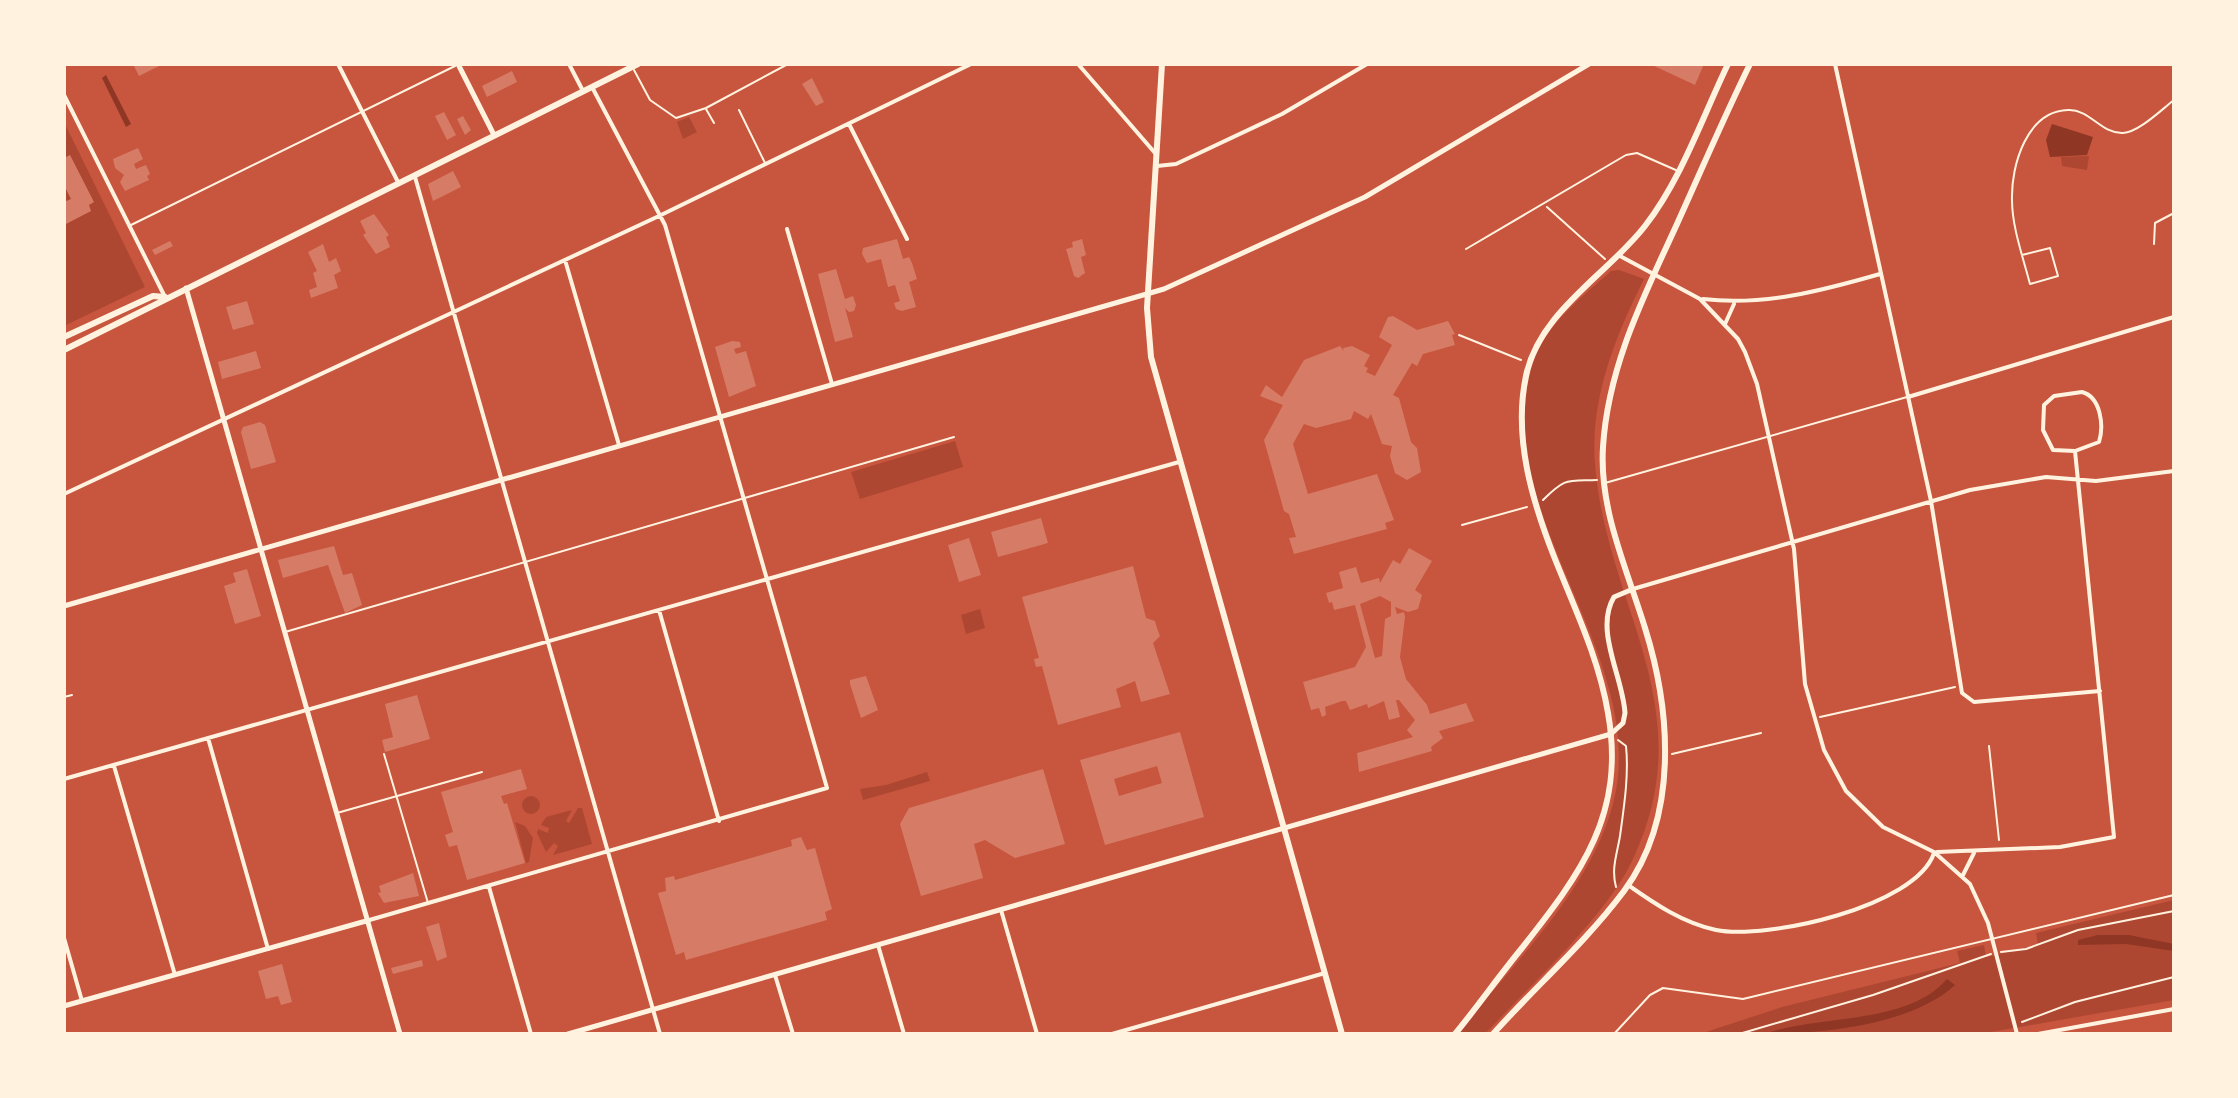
<svg xmlns="http://www.w3.org/2000/svg" width="2238" height="1098" viewBox="0 0 2238 1098" font-family="'PT Sans',sans-serif">
<rect width="100%" height="100%" fill="#c8553d"/>
<path fill="#ae4732" d="M689,117L697,132L683,139L677,122Z
M64,122L145,287L64,326Z
M2089,156L2087,170L2062,166L2061,157Z
M1619,270L1644,279C1615,337 1590,399 1595,464C1606,607 1704,707 1633,859C1607,916 1529,986 1485,1034H1458C1513,962 1589,893 1613,804C1652,655 1485,512 1533,363C1545,325 1582,297 1611,271Z
M955,441L963,467L860,499L851,472Z
M980,609L985,628L966,634L961,615Z
M927,772L930,781L863,800L860,789L886,785Z
M522 805a9 9 0 1 1 18 0a9 9 0 1 1-18 0Z
M578,808H582L592,844L553,855L558,846L554,843L546,852L537,833L538,829L548,833L549,828L541,825L546,817L572,810L566,821L569,823Z
M515,822L525,826L533,838L529,862L526,863Z
M2174,900V1000L1980,1034H1700L1782,1007L1960,963L1957,951L1984,945L1986,957L2038,945L2036,933Z"/>
<path fill="#8f3625" d="M106,75L131,124L126,127L102,78Z
M2052,124L2093,137L2087,155L2050,157L2046,140Z
M2098,935H2129L2174,944V951L2126,944L2078,945V940Z
M1947,979L1955,985C1912,1025 1822,1034 1764,1034C1819,1014 1906,1026 1947,979Z"/>
<path fill="#d67c66" fill-rule="evenodd" d="M133,64H163L139,76Z
M1650,64H1704L1695,85Z
M512,71L517,82L487,97L482,86Z
M812,78L824,102L816,106L802,84Z
M444,112L456,135L447,140L435,116Z
M463,116L471,130L465,135L457,119Z
M138,148L143,159L134,164L136,169L146,165L150,174L147,176L149,180L125,191L120,182L124,175L115,168L113,159Z
M70,155L94,202L89,205L91,211L64,225V202L71,199L64,185V158Z
M453,171L461,187L433,201L428,184Z
M374,214L389,235L386,237L390,247L376,254L363,235L366,233L360,221Z
M897,239L903,259L909,257L912,263L917,279L909,282L916,307L902,311L896,309L894,303L900,301L895,285L888,287L881,259L867,263L862,254L863,248Z
M1082,239L1086,255L1081,257L1085,273L1078,278L1074,276L1066,249L1073,247L1072,242Z
M170,241L173,246L155,255L152,250Z
M323,244L329,262L336,258L341,271L334,275L338,288L311,298L309,290L317,287L313,273L317,271L308,252Z
M836,269L845,299L853,296L856,305L854,311L849,312L845,308L853,337L835,342L818,274Z
M247,301L254,324L233,330L226,307Z
M1393,316L1417,330L1448,321L1455,334L1452,335L1455,345L1423,354L1417,366L1412,363L1393,395L1399,398L1411,442L1417,448L1421,472L1407,480L1395,473L1390,456L1392,446L1382,444L1371,414L1368,419L1354,411L1351,419L1316,428L1304,424L1293,444L1308,494L1377,474L1394,520L1385,523L1387,529L1294,554L1289,538L1296,537L1289,514L1284,511L1264,440L1283,405L1260,396L1266,385L1282,397L1304,360L1340,346L1344,351L1343,348L1352,346L1370,355L1364,366L1368,368L1366,372L1375,376L1392,345L1379,337L1388,317Z
M732,341L740,342L741,347L734,349L736,354L746,351L756,386L729,397L715,347Z
M256,351L261,368L222,379L218,362Z
M260,422L265,425L276,462L251,469L241,432L243,427Z
M1041,518L1048,543L998,557L991,532Z
M969,538L981,575L959,582L948,545Z
M334,546L343,575L352,573L362,605L345,613L328,565L283,578L278,560Z
M1409,548L1432,561L1415,590L1422,595L1418,609L1408,612L1395,607L1397,614L1404,612L1405,617L1400,657L1406,679L1427,705L1430,714L1466,703L1474,721L1439,731L1443,738L1431,747L1432,751L1359,772L1357,753L1413,737L1407,730L1415,720L1399,700H1396L1400,717L1389,720L1384,701L1368,708L1367,704L1350,710L1346,701H1342L1325,707L1326,715L1322,717L1319,708L1311,710L1303,682L1355,667L1366,647L1355,605L1334,610L1332,602L1329,603L1326,593L1343,588L1339,572L1356,567L1361,583L1379,578L1380,583L1393,560L1400,564ZM1380,596L1391,602V616L1385,619L1382,656L1375,658L1360,604Z
M1133,566L1146,618L1155,621L1157,628L1160,636L1153,643L1170,694L1141,702L1135,681L1116,689L1121,707L1058,725L1042,666L1036,667L1034,659L1039,658L1022,597Z
M247,569L261,616L235,624L224,586L236,582L233,573Z
M866,676L878,710L861,718L850,684V680Z
M417,695L430,739L385,752L382,740L393,737L385,704Z
M1180,732L1204,817L1105,845L1080,760ZM1157,766L1162,783L1119,796L1114,779Z
M521,769L527,789L501,796L504,804L507,803L525,863L467,880L457,845L449,847L445,835L453,832L441,792Z
M1043,769L1065,844L1015,858L985,840L974,844L983,878L921,896L900,824L909,808Z
M801,837L807,850L815,848L832,909L825,912L827,920L686,960L684,952L676,955L658,893L666,891L665,878L674,876L675,880L792,846L791,840Z
M413,873L419,896L384,903L378,893L381,892L379,886Z
M439,923L447,957L437,961L426,927Z
M422,960L423,966L393,974L391,968Z
M282,964L292,1002L281,1005L278,996L266,999L258,971Z"/>
<g fill="none" stroke-linecap="round" stroke-linejoin="round">
<path stroke="#fff3e0" stroke-width="2" d="M1547,207L1605,259
M1459,335L1521,360
M1543,500C1566,477 1567,481 1597,480
M1462,525L1527,507
M1820,717L1955,687
M1989,746L1999,840
M1672,754L1761,733
M1616,887C1611,869 1617,854 1620,836C1624,807 1629,775 1626,746L1618,740
M2001,952L2026,949L2078,930L2174,911
M2022,1022L2075,1002L2174,977
M1739,1034L1873,995L1991,954"/>
<path stroke="#fff3e0" stroke-width="2" d="M634,70L650,100L676,118L706,108L788,64
M706,109L714,123
M739,110L765,163
M131,225L455,66
M2154,244L2155,223L2174,213
M1466,249L1626,155L1637,153L1678,171
M2022,255L2050,248L2058,276L2030,284C2023,257 2012,227 2012,200C2011,165 2027,111 2068,110C2090,109 2101,134 2123,133C2139,132 2161,110 2174,100
M1605,483L1907,397
M285,632L954,437
M64,697L72,695
M384,754L428,903
M337,813L482,772
M1614,1034L1650,995L1663,988L1743,999L2174,895"/>
<path stroke="#fff3e0" stroke-width="4" d="M338,64L398,182
M569,64L583,91
M1078,64L1155,153
M1835,64L1931,501L1962,693L1974,702L2100,691
M64,95L165,297
M849,124L907,239
M1157,166L1176,164L1282,114L1367,64
M415,177L660,1034
M787,229L832,384
M1620,256L1700,299L1738,339L1745,352L1757,384L1794,549L1805,684L1824,750L1846,791L1883,827L1934,852L1970,884L1988,923L2017,1034
M565,260L619,445
M1703,299C1764,306 1821,291 1880,274
M1725,324L1734,304
M2082,392C2101,397 2104,426 2099,442L2075,451L2053,450L2043,430L2044,405L2054,396Z
M1908,397L2174,317
M64,494L659,216L971,64
M1633,589L1970,490L2046,477L2096,481L2174,471
M659,610L719,821
M208,738L268,949
M114,766L175,975
M64,779L1179,462
M1937,852L2060,847L2114,837L2075,451
M1963,875L1974,853
M1628,885C1655,904 1683,923 1716,930C1766,940 1916,907 1934,853
M489,887L531,1034
M1001,910L1037,1034
M366,921L827,788L665,225L592,87
M64,938L82,1001
M878,945L904,1034
M775,975L793,1034
M1112,1034L1325,973
M2038,1034L2174,1009"/>
<path stroke="#fff3e0" stroke-width="5" d="M458,64L494,135
M186,288L400,1034
M64,606L1164,289L1365,197L1589,64
M64,1006L366,921
M568,1034L1611,734L1623,723L1625,713C1623,677 1594,630 1614,597L1633,589"/>
<path stroke="#fff3e0" stroke-width="6" d="M1162,64L1147,308L1151,357L1342,1034
M64,337L153,296L165,297
M64,350L638,64"/>
<path stroke="#fff3e0" stroke-width="6" d="M1455,1034C1478,1006 1499,976 1522,948C1581,873 1626,814 1608,713C1599,659 1575,609 1555,559C1532,501 1513,437 1526,376C1539,312 1608,274 1645,226C1682,178 1702,118 1728,64
M1493,1034C1536,986 1585,943 1624,891C1679,817 1671,711 1645,628C1627,569 1599,510 1603,447C1608,366 1644,296 1677,224C1701,171 1724,117 1750,64"/>
</g>
<rect width="2238" height="1098" fill="none" stroke="#fff3e0" stroke-width="132"/>
</svg>
